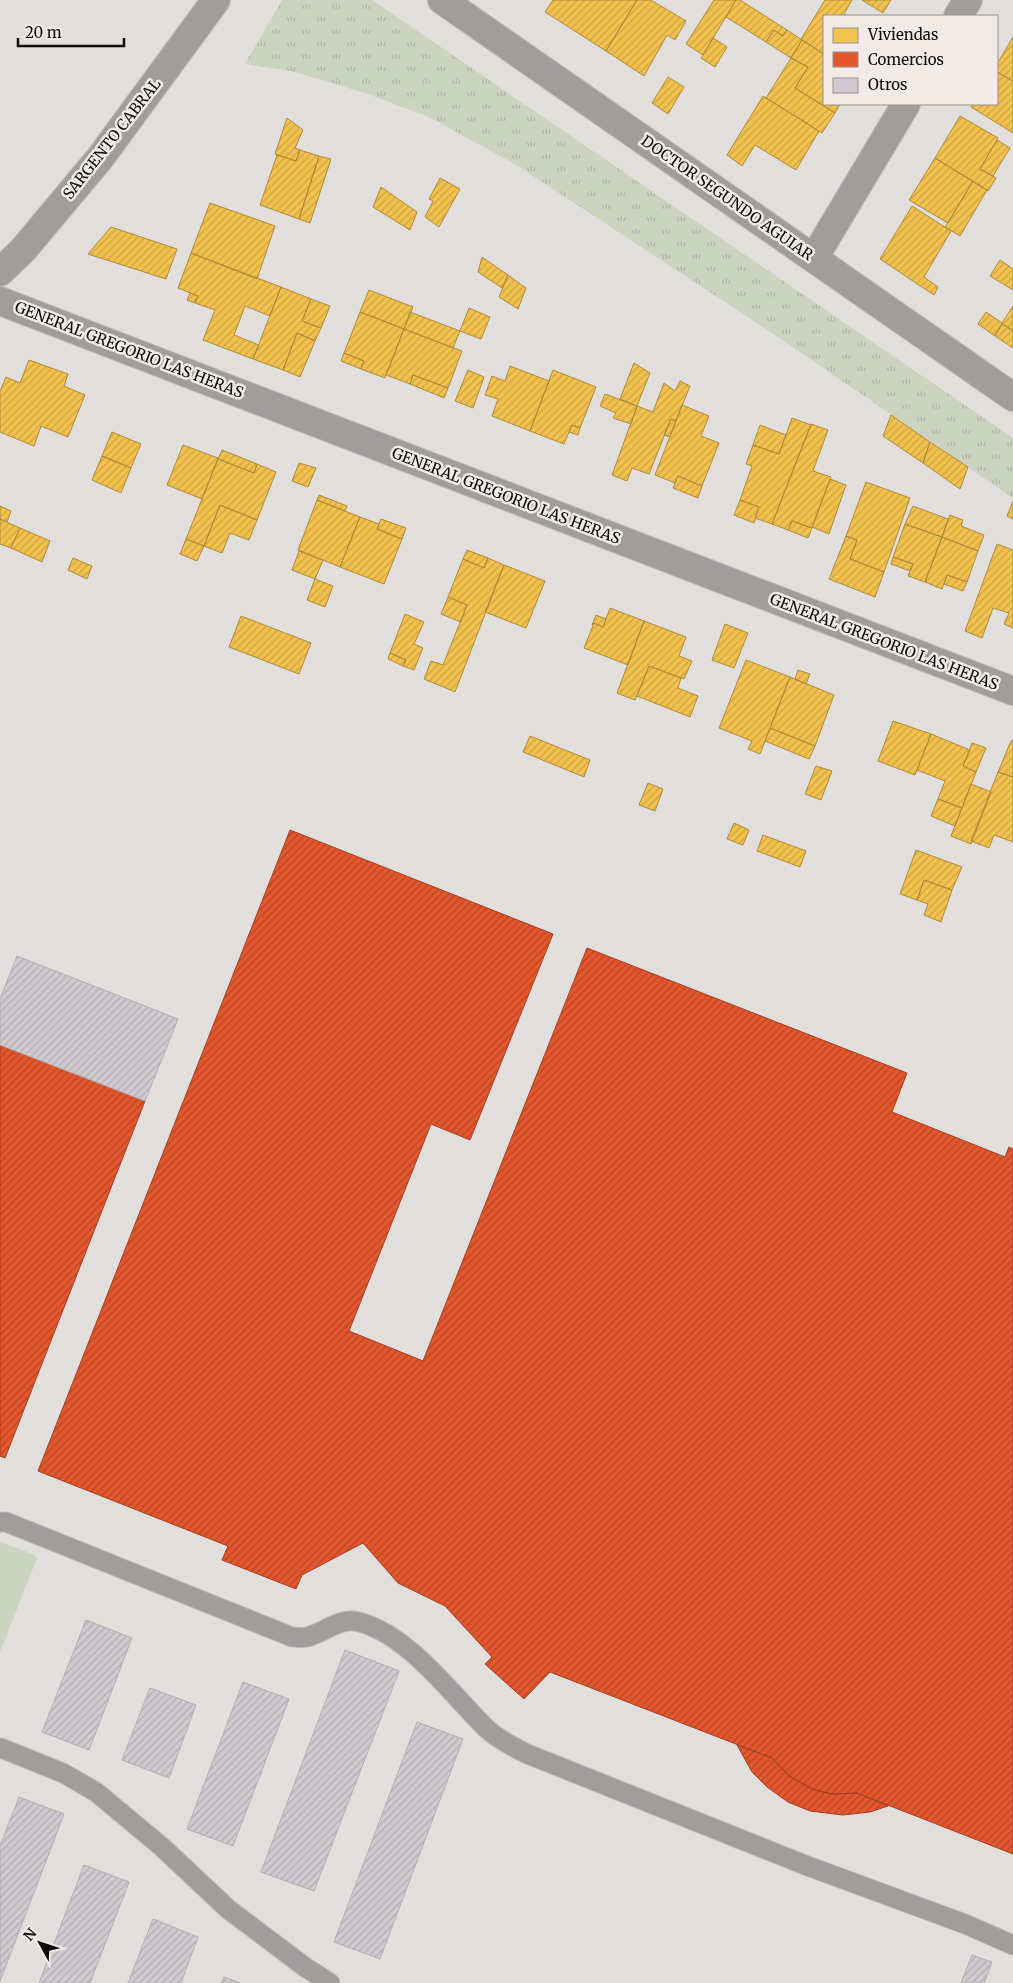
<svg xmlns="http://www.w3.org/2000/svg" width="1013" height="1983" viewBox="0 0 1013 1983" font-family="Merriweather,serif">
<defs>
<pattern id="park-tufts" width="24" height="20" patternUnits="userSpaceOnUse" patternTransform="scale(1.25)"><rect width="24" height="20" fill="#cbd4be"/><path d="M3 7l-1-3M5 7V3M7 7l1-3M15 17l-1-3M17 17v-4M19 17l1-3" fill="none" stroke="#adb5a2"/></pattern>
<pattern id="homes-hatch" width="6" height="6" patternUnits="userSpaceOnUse" patternTransform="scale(1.25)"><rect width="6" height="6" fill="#f2c14e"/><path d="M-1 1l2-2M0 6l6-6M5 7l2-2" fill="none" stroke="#cea543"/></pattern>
<pattern id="shops-hatch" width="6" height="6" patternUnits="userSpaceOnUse" patternTransform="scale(1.25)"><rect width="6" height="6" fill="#e4572e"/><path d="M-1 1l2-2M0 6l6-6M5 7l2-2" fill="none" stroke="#b74625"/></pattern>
<pattern id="building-hatch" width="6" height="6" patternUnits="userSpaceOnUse" patternTransform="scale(1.25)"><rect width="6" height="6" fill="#d1cad2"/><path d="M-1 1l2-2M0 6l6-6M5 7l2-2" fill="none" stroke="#b2acb3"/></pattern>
</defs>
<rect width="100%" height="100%" fill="#e1dedc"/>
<path fill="#cbd4be" d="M0,1542L33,1554L37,1558L0,1652Z"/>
<path fill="url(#park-tufts)" d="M282,0H372L1013,438V498L778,337L518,166L429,117L365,93L315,78L290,71L245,64Z"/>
<path fill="url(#homes-hatch)" stroke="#ae8b3a" d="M553,0H637L606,51L545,12Z
M637,0H651L686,21L675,40L667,35L644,76L606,51Z
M714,0H736L703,55L686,44Z
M736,0H740L787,30L783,36L774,30L766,42L726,17Z
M825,0H852L844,14L848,16H824V54L801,39Z
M862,0H891L883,13Z
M774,30L783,36L787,30L802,40L791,58L766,42Z
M1013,37V81L997,72V64Z
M713,38L727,47L715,67L701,58Z
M802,40L824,54V104H840L835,113L795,88L808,67L791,58Z
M791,58L808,67L795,88L835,113L822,133L766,98Z
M997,72L1013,81V133L971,107L973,104H997Z
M668,77L684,87L668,114L652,103Z
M763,96L819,131L796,170L755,145L742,166L727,155Z
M960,116L998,138L980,169L996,178L988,191L935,158Z
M287,118L303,130L295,148L300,150L296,161L275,154Z
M997,140L1010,148L993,176L980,169Z
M300,150L319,156L299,219L260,205L277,155L296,161Z
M319,156L331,159L310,223L299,219Z
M935,158L973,181L948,223L909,200Z
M440,178L460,189L439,227L425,217L433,201L429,199Z
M973,181L987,190L960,236L945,227Z
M381,187L417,212L410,230L373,207Z
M210,203L275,226L257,279L191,253Z
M912,206L951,231L924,277L938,287L934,295L880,259Z
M111,227L177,249L166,279L88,254Z
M191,253L281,287L270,316L245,306L234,335L259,345L253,359L203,340L215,310L195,303L198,296L178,288Z
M482,257L508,275L502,288L478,272Z
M1000,260L1013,269V290L990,276Z
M508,275L526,288L518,309L499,297Z
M281,287L311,299L302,321L321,328L315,341L297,333L283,370L253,359Z
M369,290L413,307L404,329L360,312Z
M190,293L198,296L195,303L187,300Z
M311,299L330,306L321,328L302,321Z
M1013,306V331L1002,323Z
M469,308L490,317L481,339L460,331Z
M360,312L404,329L385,378L361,369L364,361L344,353Z
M410,312L460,331L453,348L404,329Z
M986,312L1002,323L995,336L978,324Z
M1002,324L1013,331V348L995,336Z
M404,329L462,351L448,388L413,375L410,384L386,375Z
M297,333L315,341L300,377L283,370Z
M344,353L364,361L361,369L341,361Z
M29,360L68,374L64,386L85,395L68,437L41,426L34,446L0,432V391L6,377L20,383Z
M634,363L650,373L637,406L620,399Z
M510,366L549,381L530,431L492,416L498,399L485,395L492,376L505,381Z
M468,370L484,377L473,408L455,401Z
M553,370L596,387L580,428L572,425L564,444L530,431Z
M413,375L448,388L444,398L410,384Z
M680,381L690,386L676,421L671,419L649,474L632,468L627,481L612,475L637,406L653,412L664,383L675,391Z
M605,394L637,406L631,424L613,418L616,413L600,406Z
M682,405L709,416L701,436L719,443L702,486L678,476L675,483L655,475Z
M891,415L930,442L923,463L883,436Z
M792,418L811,425L772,524L755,518L759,507L740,500L752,466L746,464L753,445L779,454Z
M671,419L676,421L670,437L664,435Z
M811,424L828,430L813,471L831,477L812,528L792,521L788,530L772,524Z
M572,425L580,428L578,435L569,432Z
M760,425L786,435L779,454L753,445Z
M112,432L141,444L131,468L102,456Z
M930,442L968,467L960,489L923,463Z
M183,445L218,458L202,499L167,485Z
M222,450L257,464L254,473L218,459Z
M102,456L131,468L121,493L92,480Z
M218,459L254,473L257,464L276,472L257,520L220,505L204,546L186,539Z
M299,463L316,468L308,487L292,481Z
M678,476L702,486L698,498L673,488Z
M830,479L846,485L829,534L812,527Z
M866,482L910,498L884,572L850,559L857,540L846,536Z
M319,495L347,506L345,511L317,500Z
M317,500L360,517L340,567L298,550Z
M740,500L759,507L754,523L734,515Z
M1013,501V519L1007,516Z
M220,505L257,520L249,540L230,533L222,553L204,546Z
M0,506L11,511L7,522L0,519Z
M913,506L948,519L942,537L905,524Z
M950,515L963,520L961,526L984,535L978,551L942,537Z
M360,517L379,524L377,529L402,539L384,584L340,567Z
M0,519L20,528L11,548L0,544Z
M381,519L406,528L402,539L377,529Z
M792,521L812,528L808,538L788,530Z
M905,524L942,537L925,582L908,576L913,564L893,557Z
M20,528L50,541L42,562L11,548Z
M846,536L857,540L850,559L884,572L875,597L829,579Z
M942,537L978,551L967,582L947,575L942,589L925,582Z
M186,539L204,546L197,561L180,554Z
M997,544L1013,550V628L1004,624L1009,613L993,608L982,638L965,631Z
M467,550L488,558L484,568L463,559Z
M299,551L323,560L315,579L292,570Z
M893,557L913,564L910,571L891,564Z
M73,558L92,566L87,579L68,570Z
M488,558L504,565L455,692L424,679L431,661L443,665L467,605L448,597L463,559L484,568Z
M504,565L545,581L526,628L485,612Z
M947,575L967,582L963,591L944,584Z
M315,579L333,586L325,607L307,600Z
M448,597L467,605L461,622L441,614Z
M610,608L644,621L628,665L584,648L594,623L603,627Z
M405,614L424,622L414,644L423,648L414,670L403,666L406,660L390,653Z
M596,615L606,619L603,627L594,623L592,625Z
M241,616L311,643L299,674L229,647Z
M644,621L686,637L679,656L692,661L684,679L649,666L635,700L617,693Z
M725,624L748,633L734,668L712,660Z
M390,653L406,660L403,666L388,659Z
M746,660L790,677L760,754L748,749L752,741L719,728Z
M649,666L681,678L678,688L698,696L690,717L637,696Z
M798,670L810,674L806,684L795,679Z
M790,677L834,695L815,746L770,728Z
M893,721L931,734L915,775L878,761Z
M770,728L815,746L809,759L765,741Z
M931,734L970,750L963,766L976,772L962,808L938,799L945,781L917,770Z
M530,736L590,760L584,777L523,752Z
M1011,741H1013V777L998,772Z
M972,743L986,748L976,772L963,766Z
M816,766L832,771L821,800L805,794Z
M998,772L1013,777V842L994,835L989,848L971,841Z
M648,783L663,789L655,811L639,805Z
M971,784L991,792L971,844L951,836Z
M938,799L962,808L955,826L931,816Z
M734,823L749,830L743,845L727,839Z
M763,835L806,851L800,867L757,851Z
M916,850L962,867L952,890L924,880L917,900L900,894Z
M924,880L952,890L941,922L924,915L928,904L917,900Z"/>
<path fill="url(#shops-hatch)" stroke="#a44024" d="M290,830L553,934L470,1140L431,1124L349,1331L423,1361L587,948L907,1073L892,1112L1005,1157L1009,1147L1013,1149V1854L857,1793L832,1794L814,1790L789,1776L772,1758L550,1672L524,1699L485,1664L492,1657L445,1606L398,1583L363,1543L302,1575L296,1589L222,1560L228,1546L38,1471Z
M0,1045L145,1101L5,1458L0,1456Z
M737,1745L772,1758L789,1776L814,1790L832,1794L857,1793L888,1806L870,1812L843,1815L810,1811L788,1802L767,1787L752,1772Z"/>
<path fill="url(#building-hatch)" stroke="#b0aead" d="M17,956L178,1019L145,1101L0,1045V999Z
M86,1620L132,1638L89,1750L42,1732Z
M345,1650L399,1671L314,1891L261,1872Z
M243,1682L289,1699L233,1846L187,1829Z
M150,1688L196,1705L169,1778L122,1760Z
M417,1722L463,1739L380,1959L334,1942Z
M19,1797L64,1814L0,1981V1846Z
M84,1865L129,1882L90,1983H39Z
M153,1919L198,1937L181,1983H128Z
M972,1955L992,1962L984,1983H961Z
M224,1977L240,1983H221Z"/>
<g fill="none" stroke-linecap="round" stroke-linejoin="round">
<defs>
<path id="lane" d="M0,1522H6L292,1637C297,1637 303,1638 307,1637C323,1633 338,1619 354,1621C405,1630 451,1694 486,1728C497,1739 512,1746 525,1753L805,1865L965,1924L1013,1945
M1,1748L63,1773L96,1792L162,1847L228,1909L305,1967L330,1983"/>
<path id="street" d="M442,0L1013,397
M958,16L968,0
M814,258L906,104
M0,301L1013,691"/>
<path id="secondary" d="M0,272L23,250L100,158L216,0"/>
</defs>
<use href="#lane" stroke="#bebcbb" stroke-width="21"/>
<use href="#street" stroke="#bebcbb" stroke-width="30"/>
<use href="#secondary" stroke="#bebcbb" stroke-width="30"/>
<use href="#lane" stroke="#a09e9d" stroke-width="19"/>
<use href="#street" stroke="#a09e9d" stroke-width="28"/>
<use href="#secondary" stroke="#a09e9c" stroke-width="28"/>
</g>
<g text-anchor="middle" stroke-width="5" stroke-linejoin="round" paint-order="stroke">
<g font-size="15" fill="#0e0c0b" stroke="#f1eae7">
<text transform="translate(112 139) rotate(-52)" y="5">SARGENTO CABRAL</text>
<text transform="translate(727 198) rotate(35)" y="5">DOCTOR SEGUNDO AGUIAR</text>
<text transform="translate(129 350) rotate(21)" y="5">GENERAL GREGORIO LAS HERAS</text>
<text transform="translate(506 496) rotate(21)" y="5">GENERAL GREGORIO LAS HERAS</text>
<text transform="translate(884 642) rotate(21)" y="5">GENERAL GREGORIO LAS HERAS</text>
</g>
</g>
<rect x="823" y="15" width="175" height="90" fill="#f1eae7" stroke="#96918f"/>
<rect x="833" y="28" width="25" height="15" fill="#f2c14e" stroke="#96918f"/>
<text x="868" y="40" font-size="15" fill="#0e0c0b">Viviendas</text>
<rect x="833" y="52" width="25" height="15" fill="#e4572e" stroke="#96918f"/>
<text x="868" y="65" font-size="15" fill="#0e0c0b">Comercios</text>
<rect x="833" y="78" width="25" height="15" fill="#d1cad2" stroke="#96918f"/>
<text x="868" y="90" font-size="15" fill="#0e0c0b">Otros</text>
<g transform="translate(40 1943) rotate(310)" stroke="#f1eae7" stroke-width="4" paint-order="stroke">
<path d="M0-4L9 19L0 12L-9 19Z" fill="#0e0c0b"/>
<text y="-8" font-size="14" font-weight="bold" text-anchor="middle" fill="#0e0c0b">N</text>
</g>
<path d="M18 38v8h106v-8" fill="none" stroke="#0e0c0b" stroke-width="2.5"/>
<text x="25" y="38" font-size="15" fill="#0e0c0b" stroke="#f1eae7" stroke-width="4" paint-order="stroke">20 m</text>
</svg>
